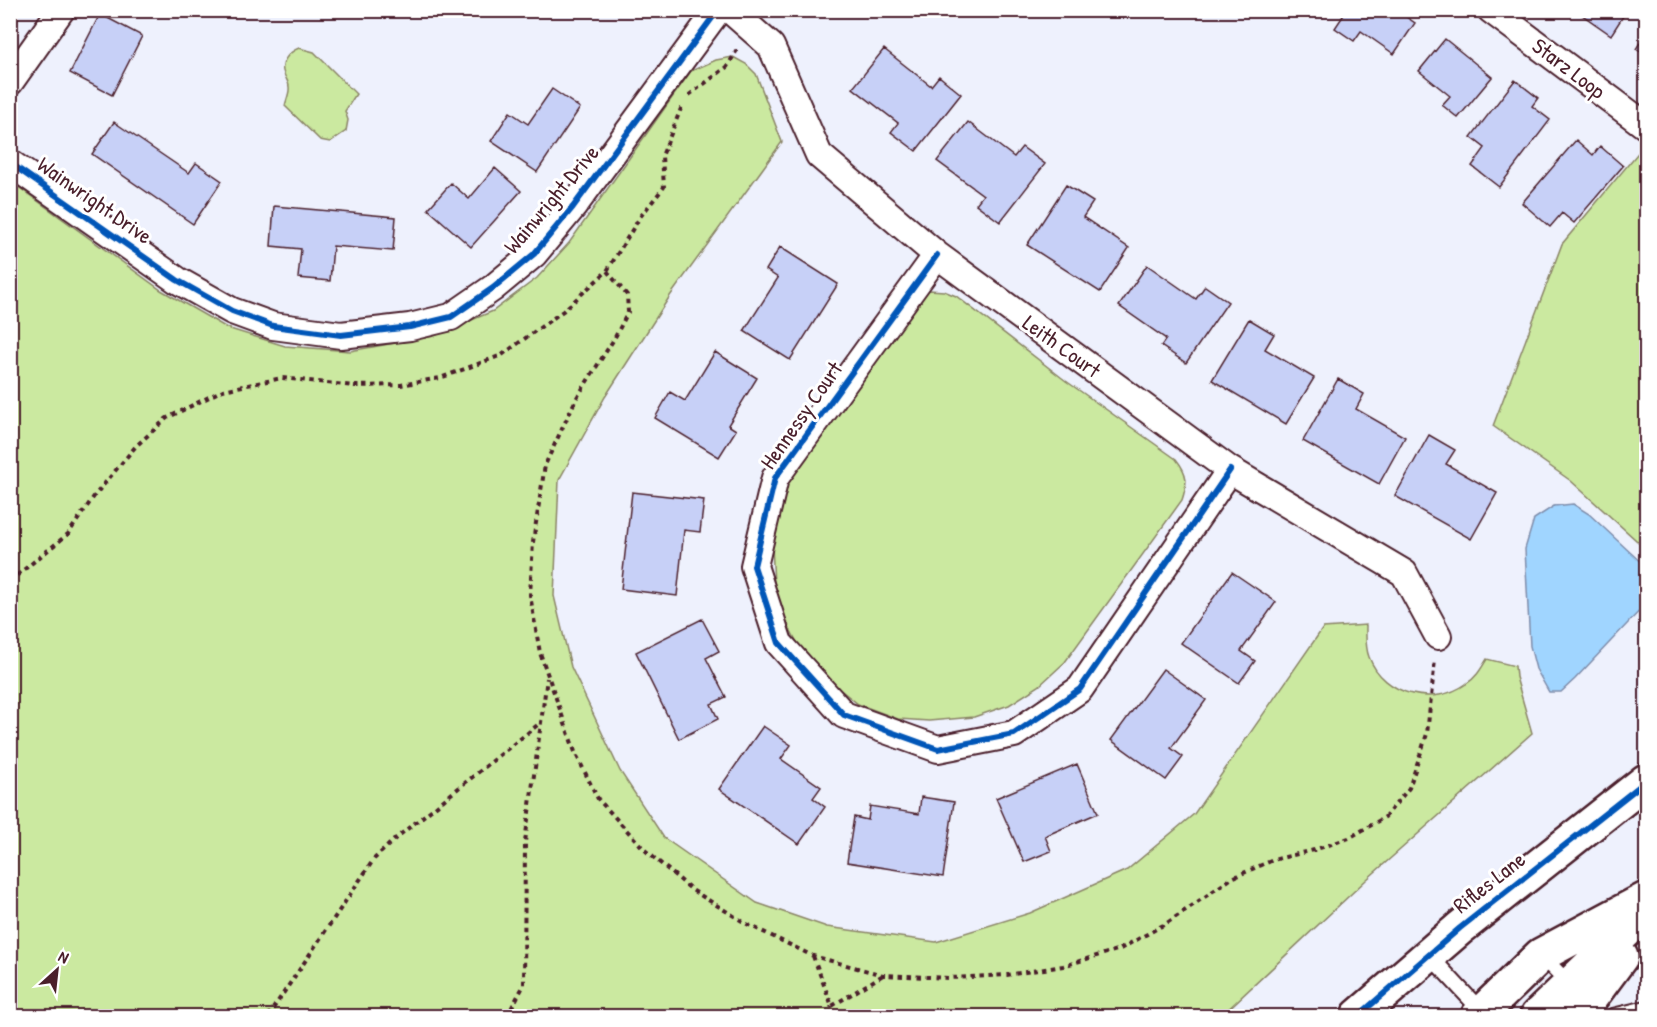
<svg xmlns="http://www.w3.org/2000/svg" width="1657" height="1027" viewBox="0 0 1657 1027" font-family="'Patrick Hand',sans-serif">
<rect width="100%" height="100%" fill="#eef1fd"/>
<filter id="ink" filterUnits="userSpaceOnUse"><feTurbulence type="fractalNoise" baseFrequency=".0167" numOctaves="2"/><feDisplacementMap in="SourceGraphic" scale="12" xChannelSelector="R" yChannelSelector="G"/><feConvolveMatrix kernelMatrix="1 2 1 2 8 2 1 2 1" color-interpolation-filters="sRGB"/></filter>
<g filter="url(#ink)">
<path fill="#cbe9a0" stroke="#8a8466" stroke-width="1.5" d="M299,48L314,52L356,94L345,111L348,120L346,131L330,142L320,140L285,106C286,100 290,93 289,87C289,82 286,79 284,74C279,63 289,52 299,48Z
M733,57L746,64L756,74L782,142L670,296L605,397L559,480L554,596L571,667L620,771L664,838L757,903L827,927L936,942L1030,913L1127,870L1194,814L1323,628L1366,625C1366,636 1365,647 1369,657C1384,696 1434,707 1466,684C1476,678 1481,669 1487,659L1515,666L1516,677L1532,733L1366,880L1221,1016H11L10,181L161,290L227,328L285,346L350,351L434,336L493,311L537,278L569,243L691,71L716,60Z
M1642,148L1646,149V549L1571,481L1493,426L1562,244Z
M929,290L944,291L956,296L1066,381L1176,459C1188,474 1188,482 1182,500L1065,662L1039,686L1009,705L974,717L929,721L898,719L858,704L832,683L804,655L785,620L774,585L772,545L778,510L792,473L918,300Z"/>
<path fill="#a0d5ff" stroke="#7e8caa" stroke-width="1.5" d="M1573,504L1589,514L1646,567V604L1575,679L1561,692H1549L1536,669L1530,646L1525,549L1534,519L1554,506Z"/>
<path fill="#c7d0f7" stroke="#4a1f2b" stroke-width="1.5" d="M1347,10H1396L1415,23L1394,54L1361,31L1354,41L1335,28Z
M1584,10H1627L1611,35L1581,14Z
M100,14L142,36L112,95L70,73Z
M1646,33V55L1636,49Z
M1445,39L1492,77L1458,118L1442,105L1450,96L1419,71Z
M884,49L931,86L939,76L961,94L916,151L891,132L898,123L853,88Z
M1515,80L1538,98L1532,106L1550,120L1499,187L1472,166L1485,148L1471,137Z
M552,89L580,108L537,172L491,141L510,112L528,124Z
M114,122L189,173L196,163L222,181L193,224L92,154Z
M968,122L1014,157L1022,147L1045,164L1000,222L976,204L983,195L937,161Z
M1576,140L1593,155L1600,146L1623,166L1574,223L1562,213L1550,227L1522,203Z
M495,168L521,191L471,247L428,209L451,183L469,199Z
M1066,185L1093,202L1083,217L1129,248L1100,292L1027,245Z
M274,206L396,217L393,251L333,246L330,281L298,278L301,249L271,246Z
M780,247L838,284L790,360L744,331L778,278L766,270Z
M1147,265L1196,299L1205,286L1228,302L1186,363L1161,346L1166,339L1119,306Z
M1249,319L1274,334L1265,349L1314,378L1286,424L1212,380Z
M715,352L757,378L728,425L736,430L719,457L655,418L670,392L685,401Z
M1338,379L1364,394L1356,409L1405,437L1379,484L1303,441Z
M1429,435L1455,450L1446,464L1497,493L1471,539L1395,496Z
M632,492L704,500L700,532L684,530L677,596L621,589Z
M1232,572L1276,602L1241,651L1255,661L1239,683L1181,643Z
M702,619L719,651L706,658L726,697L711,704L718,719L679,739L636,652Z
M1163,669L1206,700L1171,748L1183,757L1166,780L1111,740Z
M763,726L791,745L781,759L821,787L813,798L825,807L799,844L719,789Z
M1077,764L1098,813L1045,836L1051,851L1024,862L996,798Z
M921,797L954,802L943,877L847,862L854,817L868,820L870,806L919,814Z"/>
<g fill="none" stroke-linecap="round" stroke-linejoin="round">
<defs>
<path id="service" d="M1429,955L1483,1013
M1541,955L1571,986
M1613,1016L1646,1008"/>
<path id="minor" d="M730,10L771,46L819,155L937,255L1230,470L1404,573L1438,636
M1491,10L1646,126
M10,82L61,10
M10,163L177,280L232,311L273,326L341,335L410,327L451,317L493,288L534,254L573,207L718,10
M937,255L775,478L754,566L779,643L844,715L938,749L1014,734L1080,689L1230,470"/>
<path id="tertiary" d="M1358,1016L1460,928L1646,781
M1478,1016L1541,955L1646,899
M1537,1016L1646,912
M1573,1016L1587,1003L1621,957"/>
</defs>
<use href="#service" stroke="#4a1f2b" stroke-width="18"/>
<use href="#minor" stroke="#4a1f2b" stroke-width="30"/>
<use href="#tertiary" stroke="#4a1f2b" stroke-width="38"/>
<path stroke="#4a1f2b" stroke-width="4" stroke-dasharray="4.5 4.5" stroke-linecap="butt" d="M689,95L727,67L737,50
M607,271L627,295L628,312L614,339L576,399L545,465L533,542L530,595L540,653L575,752L598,799L646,851L692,890L747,924L813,956L883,975L950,978L1007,975L1063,966L1120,949L1167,923L1232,878L1273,860L1314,850L1349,838L1385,817L1409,788L1427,734L1435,660
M10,581L68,534L95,495L136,446L167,418L223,390L282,378L355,386L401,385L440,378L502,355L563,311L607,271L640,217L664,187L662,156L682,106
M813,956L832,1006L883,975
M268,1016L374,859L396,838L540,723
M507,1016L524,985L525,842L547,678
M826,1016L832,1006"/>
<use href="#service" stroke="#fff" stroke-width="14"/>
<use href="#minor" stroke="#fff" stroke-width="26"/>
<use href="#tertiary" stroke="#fff" stroke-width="33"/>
<defs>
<path id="cycleway" d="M10,163L177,280L232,311L273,326L341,335L410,327L451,317L493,288L534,254L573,207L718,10
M937,255L775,478L754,566L779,643L844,715L938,749L1014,734L1080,689L1230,470
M1358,1016L1460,928L1646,781"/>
</defs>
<use href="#cycleway" stroke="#fff" stroke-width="10"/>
<use href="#cycleway" stroke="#0057b8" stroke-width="6"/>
</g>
</g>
<g text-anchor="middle" stroke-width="6" stroke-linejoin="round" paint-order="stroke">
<g font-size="22" fill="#4a1f2b" stroke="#fff">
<text transform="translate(1569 68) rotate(37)" y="8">Starz Loop</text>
<text transform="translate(551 199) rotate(-50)" y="8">Wainwright Drive</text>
<text transform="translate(95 200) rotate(35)" y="8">Wainwright Drive</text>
<text transform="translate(1062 346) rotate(36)" y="8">Leith Court</text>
<text transform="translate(801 415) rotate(-55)" y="8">Hennessy Court</text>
<text transform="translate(1489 882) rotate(-38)" y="8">Rifles Lane</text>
</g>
</g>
<rect width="1657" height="1027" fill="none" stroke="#fff" stroke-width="36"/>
<rect x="18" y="18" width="1621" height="991" fill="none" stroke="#4a1f2b" stroke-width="2" filter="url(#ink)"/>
<g transform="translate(57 970) rotate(27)" stroke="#ffffff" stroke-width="4.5" paint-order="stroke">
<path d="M0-4.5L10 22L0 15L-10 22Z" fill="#4a1f2b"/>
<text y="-9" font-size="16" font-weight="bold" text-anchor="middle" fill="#4a1f2b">N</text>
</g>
</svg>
